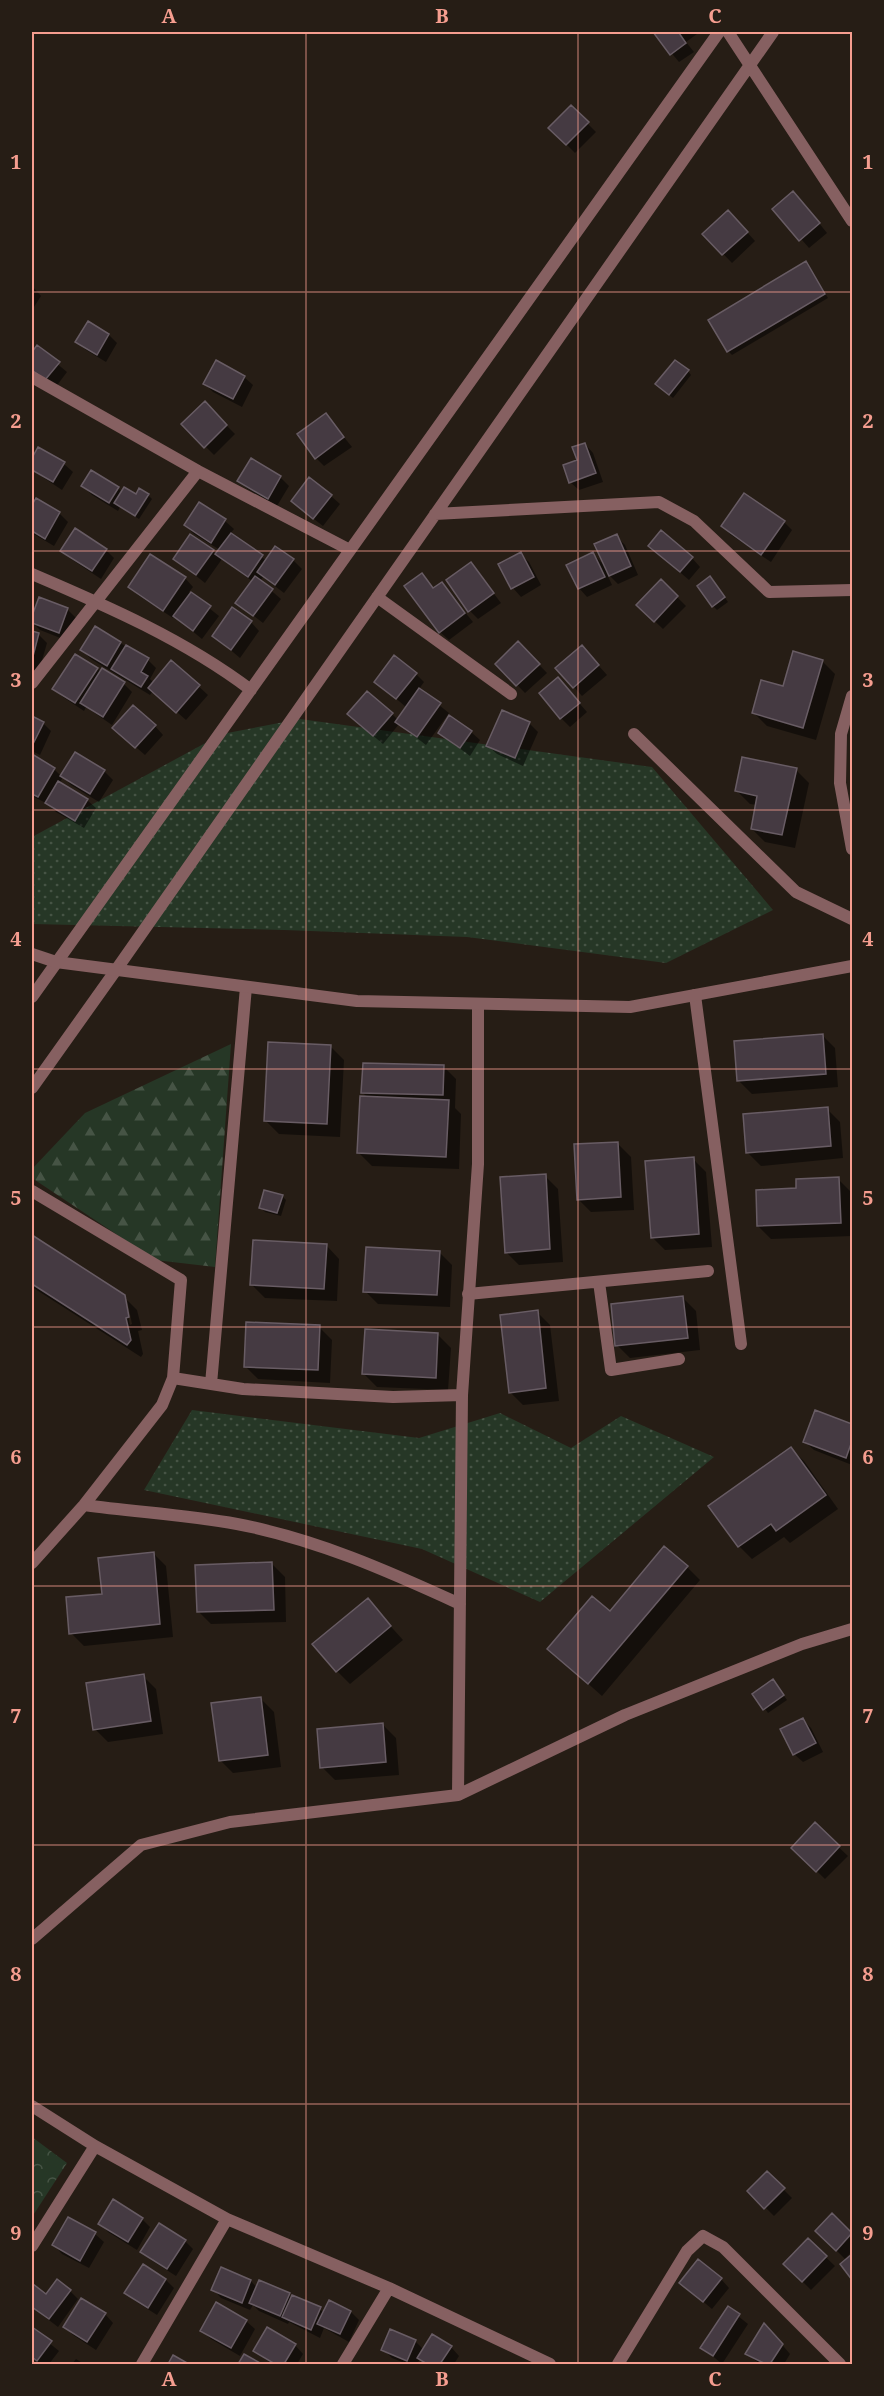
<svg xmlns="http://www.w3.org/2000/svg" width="884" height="2396" viewBox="0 0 884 2396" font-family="'Noto Serif',serif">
<defs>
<pattern id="grass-dots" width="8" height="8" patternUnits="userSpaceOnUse" patternTransform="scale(1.5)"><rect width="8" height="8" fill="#263726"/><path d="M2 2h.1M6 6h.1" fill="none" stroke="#465445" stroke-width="1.8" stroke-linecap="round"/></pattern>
<pattern id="forest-firs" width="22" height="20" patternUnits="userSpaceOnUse" patternTransform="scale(1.5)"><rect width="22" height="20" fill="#263726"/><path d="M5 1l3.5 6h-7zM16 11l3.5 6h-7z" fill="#465445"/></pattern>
<pattern id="park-crowns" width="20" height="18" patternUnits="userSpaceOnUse" patternTransform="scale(1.5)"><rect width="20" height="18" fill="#263726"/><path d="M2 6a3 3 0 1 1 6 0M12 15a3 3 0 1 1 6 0" fill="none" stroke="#465445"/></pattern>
</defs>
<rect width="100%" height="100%" fill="#261d15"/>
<path fill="url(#grass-dots)" d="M300,719L652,767L773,910L666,963L467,937L284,930L32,924V837L222,734Z
M192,1410L419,1438L500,1413L571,1448L621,1416L714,1457L540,1602L422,1549L144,1490Z"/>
<path fill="url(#forest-firs)" d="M231,1044L215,1267L155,1260L32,1178V1169L85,1113Z"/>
<path fill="url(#park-crowns)" d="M32,2137L67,2163L32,2217Z"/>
<path fill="#0007" d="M654,32H695L697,34L686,42L694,52L679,62Z
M571,107L596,132L575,153L550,128Z
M802,202L827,233L809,248L775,209Z
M736,220L755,241L732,263L704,234Z
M809,267L828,298L732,355L728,351Z
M32,286L41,296L32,310Z
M89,323L109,335L117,343L106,362L86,350L77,342Z
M37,347L67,372L55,388L32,370V354Z
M688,371L691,375L673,398L661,388Z
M244,377L253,385L242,407L213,392L205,384Z
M205,404L235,434L214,455L183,424Z
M326,415L352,447L324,466L316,458Z
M585,444L593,453L603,482L579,490L570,482Z
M38,449L64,464L73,472L62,490L32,470V461Z
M280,477L289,486L277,506L248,489L239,481Z
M83,486L118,488L122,492L136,496L148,495L152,499L139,519L120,507L118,511L92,495Z
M32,496L59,513L68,522L54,546L32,533Z
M331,496L340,504L323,526L301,509Z
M225,521L234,529L230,534L267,561L293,560L302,569L284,593L263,577L260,581L281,599L263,623L237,603L252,581L222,559L205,583L175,559L191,536L217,555L220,550L194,534L185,525Z
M784,522L792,530L771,562L731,535L723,526Z
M616,536L625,545L638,575L618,584L606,572L612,585L587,597L579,588L593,554L606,567Z
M106,550L114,558L101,579L71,559L62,551Z
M520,554L529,562L541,585L521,597L513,588Z
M659,554L692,558L700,567L689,580Z
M471,564L501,603L478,619L470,611Z
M422,575L434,589L442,584L473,622L449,640L440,632Z
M185,578L193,587L189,592L219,616L202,639L174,616L173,618L138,595L130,587Z
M661,581L686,606L663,629L638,605Z
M714,582L728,602L717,610L713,606Z
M40,599L67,609L76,618L68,641L40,630L32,622Z
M251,622L259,631L240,658L214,636Z
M96,628L148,660L156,668L150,679L154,683L172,662L208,695L186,720L153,691L150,695L91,659L82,650Z
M32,632L38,634L47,643L38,674L32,672Z
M518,643L547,673L525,693L497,664Z
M590,656L607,675L582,696L557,668Z
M822,661L835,674L816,740L767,726L754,713L784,688Z
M97,669L124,684L132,692L112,725L86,707L84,711L63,697L54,689Z
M416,674L424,682L419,689L449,713L426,745L399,724L383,744L358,723L392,714L398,720L407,708L376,681Z
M558,679L587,712L570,727L561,718Z
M503,712L529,723L538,732L523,766L497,754L488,746Z
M32,717L43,723L51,731L40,755L32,751Z
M155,726L163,735L145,755L123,736Z
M471,732L480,740L470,756L439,733Z
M32,756L54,769L62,777L104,771L113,780L99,802L71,785L63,777L59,784L87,800L96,808L84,828L56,812L48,804L32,796Z
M796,770L809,783L795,848L765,842L752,829L757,805L750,804L737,791Z
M822,1035L835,1048L838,1087L752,1094L739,1081Z
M331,1047L344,1060L340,1137L279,1134L266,1121Z
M443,1066L456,1079L455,1108L461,1114L459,1169L372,1166L359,1153L368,1098L363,1093Z
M827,1109L840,1122L843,1158L761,1166L748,1153Z
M618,1144L631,1157L634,1210L591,1212L578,1199Z
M693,1159L706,1172L712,1247L665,1250L652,1237Z
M545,1176L558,1189L563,1262L519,1265L506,1252Z
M838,1179L851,1192L852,1236L771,1239L758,1226L798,1190Z
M282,1196L286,1200L281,1216L265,1212L261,1208Z
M32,1237L124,1296L127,1299H124L130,1325L132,1324L127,1300L137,1310L142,1330L138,1331L143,1354L141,1357L32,1287Z
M326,1245L339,1259L337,1301L265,1298L252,1285Z
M439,1252L452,1265L450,1307L378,1304L365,1291Z
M683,1298L696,1311L700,1350L630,1358L617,1345Z
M537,1312L550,1325L559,1401L523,1405L510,1392Z
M319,1327L332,1340L330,1383L258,1379L245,1366Z
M438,1335L451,1348L448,1390L377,1387L364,1374Z
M816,1412L852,1425V1465L814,1450L805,1442Z
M791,1449L804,1461L838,1509L790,1543L784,1537L752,1559L739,1546L710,1506Z
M153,1553L166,1566L173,1637L84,1646L71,1633L104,1595Z
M272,1564L285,1577L286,1622L211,1624L198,1611Z
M687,1567L700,1580L602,1696L549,1649Z
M367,1600L403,1640L350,1684L337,1671Z
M143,1676L156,1689L163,1734L108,1742L95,1729Z
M776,1685L787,1700L768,1713L754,1694Z
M261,1699L274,1712L281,1767L233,1773L220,1760Z
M803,1720L811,1728L823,1752L803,1762L794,1754Z
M382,1724L396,1738L399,1775L335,1780L322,1767Z
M815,1825L848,1856L825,1879L793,1848Z
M767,2173L792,2198L774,2216L749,2191Z
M832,2215L852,2235V2251L845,2259L817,2231Z
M68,2219L95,2234L104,2242L89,2268L62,2254L54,2245Z
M142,2219L150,2227L137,2250L108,2232L100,2223Z
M808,2240L835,2266L811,2290L785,2264Z
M185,2241L193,2249L176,2276L151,2260L142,2252Z
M144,2266L166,2280L174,2288L157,2315L135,2301L126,2293Z
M721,2279L729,2288L712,2309L681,2283Z
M251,2281L257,2288L289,2295L292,2298L293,2296L320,2309L324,2313L351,2312L359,2320L349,2342L324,2328L320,2338L289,2322L288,2324L259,2311L253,2305L250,2310L221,2298L213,2289Z
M34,2286L47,2296L70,2291L78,2299L58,2327L32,2307V2289Z
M728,2308L748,2324L722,2364L702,2347Z
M105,2314L113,2323L96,2350L73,2335L65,2327Z
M246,2321L255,2329L240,2356L211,2339L202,2331Z
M32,2329L59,2351L49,2364H40L32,2358Z
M773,2334L790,2354L784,2364H760L747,2354Z
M415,2341L424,2350L451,2347L459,2356L454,2364H426L420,2359L417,2364H407L392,2358L383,2349Z
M295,2345L303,2354L297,2364H272L255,2351Z
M76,2359L84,2364H72Z"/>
<path fill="#453a42" stroke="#685c64" stroke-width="1.5" d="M653,32H681L679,33L686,43L670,55Z
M571,105L589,122L566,145L548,128Z
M793,191L820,223L799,241L772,209Z
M728,210L748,232L722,255L702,234Z
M806,261L825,294L727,352L708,320Z
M88,321L109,334L97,355L75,342Z
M37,345L60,362L45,380L32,370V352Z
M216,360L245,376L233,399L203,384Z
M675,360L689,370L669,395L655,384Z
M205,401L227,425L204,448L181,424Z
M326,413L344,437L315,459L297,434Z
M585,443L596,473L569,483L563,465L577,460L572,447Z
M38,447L65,462L53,482L32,470V458Z
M251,458L281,476L268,499L237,481Z
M91,470L119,487L109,503L81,486Z
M309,477L332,495L313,519L291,501Z
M124,487L136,494L139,488L149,494L135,516L114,503Z
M744,493L785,521L761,555L721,526Z
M36,498L60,512L45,539L32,531V505Z
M199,502L226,519L211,543L184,525Z
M75,528L107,549L92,571L60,551Z
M661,530L693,557L680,572L648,546Z
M231,533L263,555L248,577L215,554Z
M190,534L214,550L196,575L173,559Z
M617,534L631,566L609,576L594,544Z
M275,546L294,559L275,585L257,572Z
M521,552L534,577L511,589L498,564Z
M593,552L605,577L578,589L566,565Z
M150,554L186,577L163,611L128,587Z
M471,562L494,593L468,612L446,580Z
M422,573L433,588L442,582L465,613L439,633L404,586Z
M255,576L273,589L253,616L235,603Z
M710,576L725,597L712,607L697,586Z
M661,579L678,596L654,622L636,605Z
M191,592L211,606L193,631L173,616Z
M39,597L68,608L59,633L32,623V616Z
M232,607L252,621L231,650L212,636Z
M95,626L121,642L107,666L80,650Z
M32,631L39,633L32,660Z
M518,641L540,664L516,686L495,664Z
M126,645L149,658L141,672L148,676L141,687L111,669Z
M582,645L599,665L573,688L555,668Z
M793,651L823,660L803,728L752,713L761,680L783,686Z
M75,654L98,668L75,703L52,689Z
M394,655L417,673L396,699L374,682Z
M171,660L200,685L176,713L148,688Z
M102,668L125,682L103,717L80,703Z
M558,677L580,703L560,719L539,693Z
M419,688L441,703L417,737L395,722Z
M367,691L393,713L373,736L347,714Z
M133,705L156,725L135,748L112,728Z
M502,710L530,722L515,758L486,746Z
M449,715L472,731L460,748L438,733Z
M32,716L44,722L32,746Z
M75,752L105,770L90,794L60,776Z
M32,754L55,768L38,797L32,794Z
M742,757L797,768L782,835L751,829L757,796L735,791Z
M58,781L88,799L75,821L45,803Z
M823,1034L826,1074L737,1081L734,1041Z
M268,1042L331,1045L327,1124L264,1121Z
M363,1063L444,1065L443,1095L361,1093Z
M360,1096L449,1100L446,1157L357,1153Z
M828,1107L831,1146L746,1153L743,1114Z
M618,1142L621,1197L577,1200L574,1144Z
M694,1157L699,1234L651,1238L645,1161Z
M546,1174L550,1249L505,1253L500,1177Z
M839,1177L841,1223L757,1226L756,1190L796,1188V1179Z
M264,1190L283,1195L277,1213L259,1208Z
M32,1235L125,1295L129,1317L126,1318L131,1340L127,1345L32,1284Z
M253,1240L327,1244L324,1289L250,1285Z
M366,1247L440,1251L437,1295L363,1292Z
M683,1296L688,1338L615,1346L611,1304Z
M538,1310L546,1388L509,1393L500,1315Z
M246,1322L320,1325L318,1370L244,1367Z
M365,1329L438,1333L436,1378L362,1374Z
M815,1410L852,1424V1441L846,1458L803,1442Z
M791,1447L826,1495L776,1531L771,1524L738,1547L708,1506Z
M664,1546L688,1566L588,1684L547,1649L592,1596L610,1611Z
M154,1552L160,1624L69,1634L66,1597L102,1594L98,1558Z
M272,1562L274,1610L197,1612L195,1565Z
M368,1598L391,1626L336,1672L312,1644Z
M144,1674L151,1721L93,1730L86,1683Z
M773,1679L784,1695L763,1710L752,1694Z
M261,1697L268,1755L219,1761L211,1703Z
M803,1718L816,1743L793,1755L780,1729Z
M383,1723L386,1762L320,1768L317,1729Z
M815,1822L840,1846L816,1872L791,1848Z
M767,2171L785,2188L764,2209L747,2191Z
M113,2199L143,2218L128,2242L98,2224Z
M832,2213L852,2233L836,2251L815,2231Z
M68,2217L96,2232L80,2261L52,2245Z
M159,2223L186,2240L167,2269L140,2252Z
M808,2238L827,2256L802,2282L783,2264Z
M852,2254V2280L840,2264Z
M698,2259L722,2278L703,2302L679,2283Z
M143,2264L166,2279L148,2308L124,2293Z
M221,2267L251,2280L242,2303L211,2290Z
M57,2279L71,2290L49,2319L32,2307V2287L33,2284L46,2294Z
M259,2280L290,2293L280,2316L249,2303Z
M292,2295L321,2307L311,2330L282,2317Z
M81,2298L106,2313L87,2342L63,2327Z
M329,2300L351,2311L340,2334L317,2324Z
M216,2302L247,2320L231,2348L200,2331Z
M728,2306L740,2314L713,2356L700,2348Z
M764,2323L783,2344L770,2364H766L745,2354Z
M32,2327L52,2341L37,2361L32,2357Z
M267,2327L296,2344L284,2364H275L253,2351Z
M390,2329L416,2340L407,2361L381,2350Z
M432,2334L452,2346L440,2364H427L417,2358Z
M244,2354L262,2364H238Z
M173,2355L189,2364H168Z"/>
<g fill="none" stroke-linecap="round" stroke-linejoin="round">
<path stroke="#866061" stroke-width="12" d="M599,1282L611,1370L679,1359
M468,1294L708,1271"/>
<path stroke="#866061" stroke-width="12" d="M728,32L852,221
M32,377L198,471L350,550
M435,514L659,502L694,521L769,592L852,590
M32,574C107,606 185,640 251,690
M377,597L511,694
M32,683L198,471
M852,696L841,734L840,783L852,849
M634,734L796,892L852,919
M695,995L741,1344
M32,997L719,32
M32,1088L116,970L773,32
M32,1191L181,1280L173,1378L162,1405L84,1505L32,1563
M173,1378L243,1389L393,1397L462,1395L478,1164V1005
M211,1384L246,987
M84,1505C135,1512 187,1515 237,1524C316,1539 388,1571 460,1604
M458,1795L462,1395
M32,1939L141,1845L230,1822L458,1795L625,1715L802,1644L852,1629
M32,2106L95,2146L227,2219L389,2288L550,2364
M32,2246L95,2146
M142,2364L227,2219
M343,2364L389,2288
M618,2364L687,2251L703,2236L723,2247L840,2364"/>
<path stroke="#866061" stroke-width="12" d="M32,954L56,962L357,1001L630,1007L852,966"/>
</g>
<path fill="none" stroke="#f59d8f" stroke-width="1.5" stroke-opacity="0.55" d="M306,32V2364M578,32V2364M32,292H852M32,551H852M32,810H852M32,1069H852M32,1327H852M32,1586H852M32,1845H852M32,2104H852"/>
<rect width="884" height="2396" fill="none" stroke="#261d15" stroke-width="66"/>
<rect x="33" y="33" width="818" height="2330" fill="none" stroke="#f59d8f" stroke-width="2"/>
<g font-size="20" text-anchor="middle" font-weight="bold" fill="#f59d8f">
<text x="169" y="23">A</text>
<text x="442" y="23">B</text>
<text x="715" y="23">C</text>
<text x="16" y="169">1</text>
<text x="868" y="169">1</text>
<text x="16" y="428">2</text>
<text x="868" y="428">2</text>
<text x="16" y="687">3</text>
<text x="868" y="687">3</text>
<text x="16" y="946">4</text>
<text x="868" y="946">4</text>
<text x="16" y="1205">5</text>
<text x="868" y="1205">5</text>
<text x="16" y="1464">6</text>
<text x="868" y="1464">6</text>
<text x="16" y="1723">7</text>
<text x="868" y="1723">7</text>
<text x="16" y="1981">8</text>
<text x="868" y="1981">8</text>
<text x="16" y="2240">9</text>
<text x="868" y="2240">9</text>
<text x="169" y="2386">A</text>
<text x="442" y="2386">B</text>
<text x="715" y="2386">C</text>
</g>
</svg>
